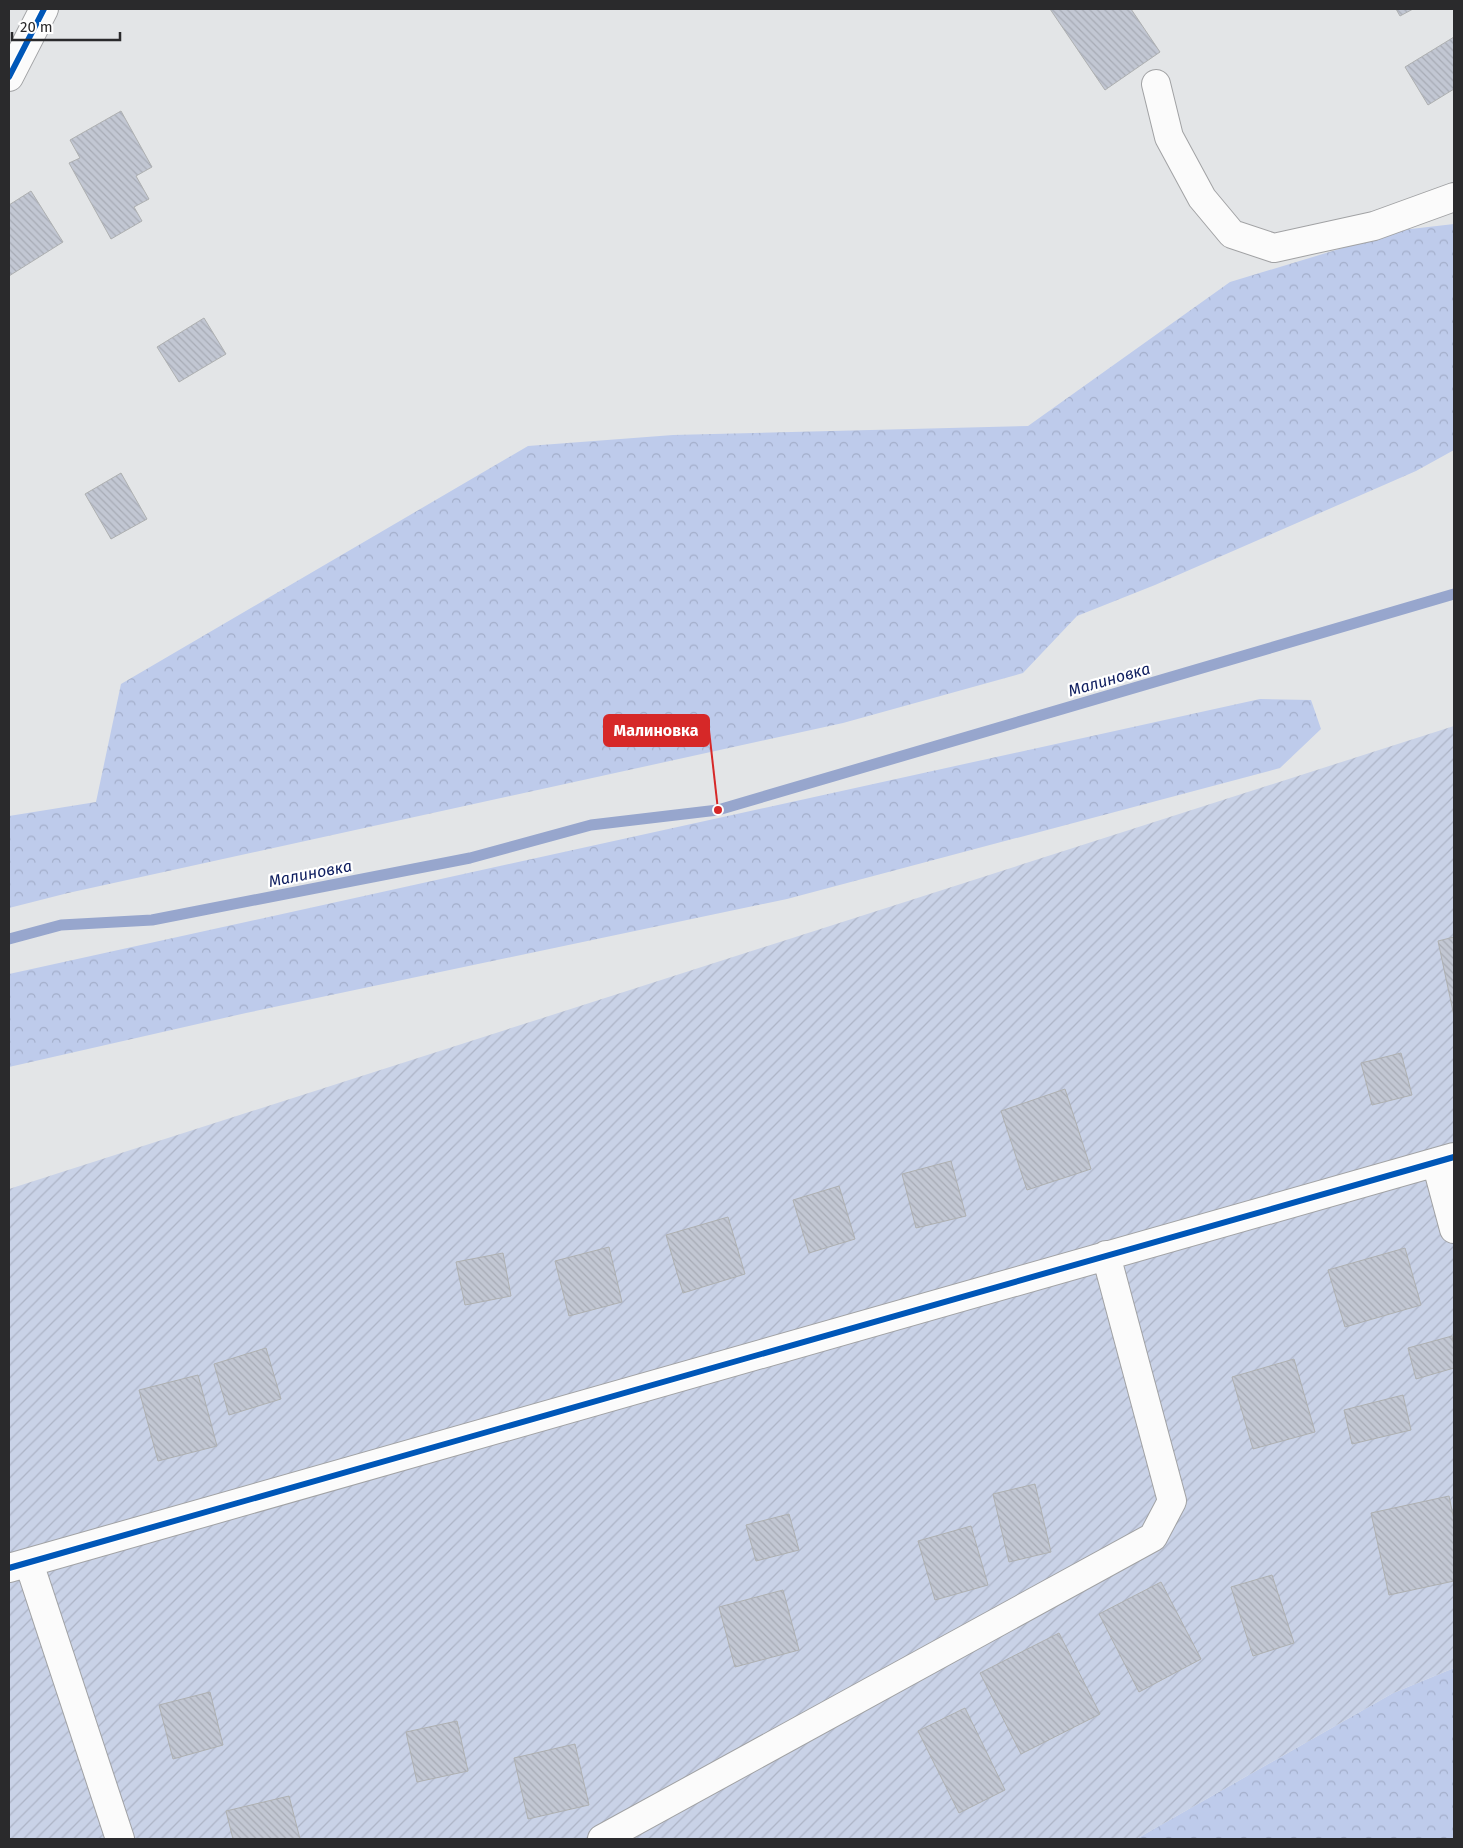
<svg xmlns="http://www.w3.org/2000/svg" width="1463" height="1848" viewBox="0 0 1463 1848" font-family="'Fira Sans',sans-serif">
<defs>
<pattern id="forest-crowns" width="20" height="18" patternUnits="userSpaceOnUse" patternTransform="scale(1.25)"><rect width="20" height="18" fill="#becbeb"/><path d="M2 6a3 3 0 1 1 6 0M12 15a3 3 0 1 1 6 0" fill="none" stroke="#a3aeca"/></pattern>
<pattern id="garden-furrows" width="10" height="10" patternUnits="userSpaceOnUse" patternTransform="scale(1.25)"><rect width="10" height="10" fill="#c9d2e7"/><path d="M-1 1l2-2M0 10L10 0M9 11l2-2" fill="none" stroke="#adb4c6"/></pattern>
<pattern id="building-back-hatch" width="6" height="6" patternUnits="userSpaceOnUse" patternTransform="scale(1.25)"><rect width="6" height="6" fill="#c2c7d3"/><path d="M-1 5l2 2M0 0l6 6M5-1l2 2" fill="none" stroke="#a7abb5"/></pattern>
</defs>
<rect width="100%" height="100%" fill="#e3e5e7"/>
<path fill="url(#forest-crowns)" d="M1454,224V450L1416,471L1155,585L1077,616L1023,673L843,723L68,893L9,908V816L96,802L121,684L528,446L673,435L1028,426L1230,282L1402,230Z
M1260,699L1311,700L1321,729L1280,768L787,899L246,1013L9,1067V974Z
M1454,1668V1839H1136L1393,1693Z"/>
<path fill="url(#garden-furrows)" d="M1454,726V1668L1393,1693L1136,1839H9V1189Z"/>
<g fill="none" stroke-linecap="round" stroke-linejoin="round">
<path stroke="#97a6cd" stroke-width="11" d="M9,939L61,925L152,920L470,858L591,825L718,810L1454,594"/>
</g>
<path fill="url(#building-back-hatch)" stroke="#aeb0b1" d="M1050,9H1131L1160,52L1105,90Z
M1396,9H1413L1400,16Z
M1454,37V89L1428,105L1405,67Z
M121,111L152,167L136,176L149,199L134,207L142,221L111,239L69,163L80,158L70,140Z
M31,191L63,242L9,276V205Z
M204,318L226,354L179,382L157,347Z
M121,473L147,519L111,539L85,494Z
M1454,937V1016L1438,941Z
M1401,1053L1412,1095L1372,1105L1361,1063Z
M1065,1089L1091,1169L1027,1190L1001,1111Z
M951,1161L966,1216L916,1228L902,1174Z
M839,1186L855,1239L809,1253L793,1200Z
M728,1217L745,1274L683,1293L666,1235Z
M609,1247L622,1302L569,1316L555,1261Z
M1405,1248L1421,1305L1345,1327L1328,1270Z
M503,1253L511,1296L465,1305L456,1262Z
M1452,1336L1454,1346V1368L1416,1379L1408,1348Z
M266,1348L281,1399L229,1415L214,1364Z
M1294,1359L1315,1432L1253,1449L1232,1377Z
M198,1375L217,1446L158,1461L139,1390Z
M1403,1395L1411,1430L1352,1444L1344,1410Z
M1035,1484L1051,1552L1009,1562L993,1494Z
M1449,1496L1454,1520V1581L1389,1595L1371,1513Z
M789,1514L799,1550L756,1561L746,1525Z
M971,1526L988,1585L935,1600L918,1541Z
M1272,1575L1294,1643L1253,1656L1231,1587Z
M1161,1582L1201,1659L1139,1692L1099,1614Z
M783,1590L799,1650L735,1667L719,1607Z
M1059,1633L1100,1714L1021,1754L980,1673Z
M210,1692L223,1745L173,1759L159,1705Z
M965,1708L1005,1790L959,1813L918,1731Z
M457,1721L468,1771L417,1782L406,1732Z
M575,1744L589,1805L528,1819L514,1758Z
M289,1796L300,1839H233L226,1811Z"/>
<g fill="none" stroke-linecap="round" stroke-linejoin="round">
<defs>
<path id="minor" d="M9,77L44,9
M1156,84L1169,137L1202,198L1232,234L1274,248L1374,226L1454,197
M1436,1162L1454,1229
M29,1563L120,1839
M9,1568L1454,1157
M602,1839L1153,1537L1172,1501L1106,1255"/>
</defs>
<use href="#minor" stroke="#a1a2a4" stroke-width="30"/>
<use href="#minor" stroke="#fbfbfb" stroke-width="28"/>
<defs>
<path id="cycleway" d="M9,77L44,9
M9,1568L1454,1157"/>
</defs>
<use href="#cycleway" stroke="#fff" stroke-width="9"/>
<use href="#cycleway" stroke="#0057b8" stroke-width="6"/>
</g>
<g text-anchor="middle" stroke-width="4.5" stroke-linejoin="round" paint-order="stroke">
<g font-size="16" font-style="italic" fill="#112061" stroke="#fff">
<text transform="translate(1109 679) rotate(-16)" y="6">Малиновка</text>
<text transform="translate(310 873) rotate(-11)" y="6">Малиновка</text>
</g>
</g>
<path fill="none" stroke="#d62828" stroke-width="2" d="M718 810L709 730"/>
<circle fill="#d62828" stroke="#fff" stroke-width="2" cx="718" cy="810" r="5"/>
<rect fill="#d62828" stroke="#d62828" stroke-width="2" x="604" y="715" width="105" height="31" rx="5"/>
<g font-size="16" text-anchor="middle" font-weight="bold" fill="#fff">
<text x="656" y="736">Малиновка</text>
</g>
<rect width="1463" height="1848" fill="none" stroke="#2a2a2c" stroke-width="20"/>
<path d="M12 32v8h108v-8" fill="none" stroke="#2a2a2c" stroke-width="2.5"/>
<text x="20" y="32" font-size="15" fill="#2a2a2c" stroke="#ffffff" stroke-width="4" paint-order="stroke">20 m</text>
</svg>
